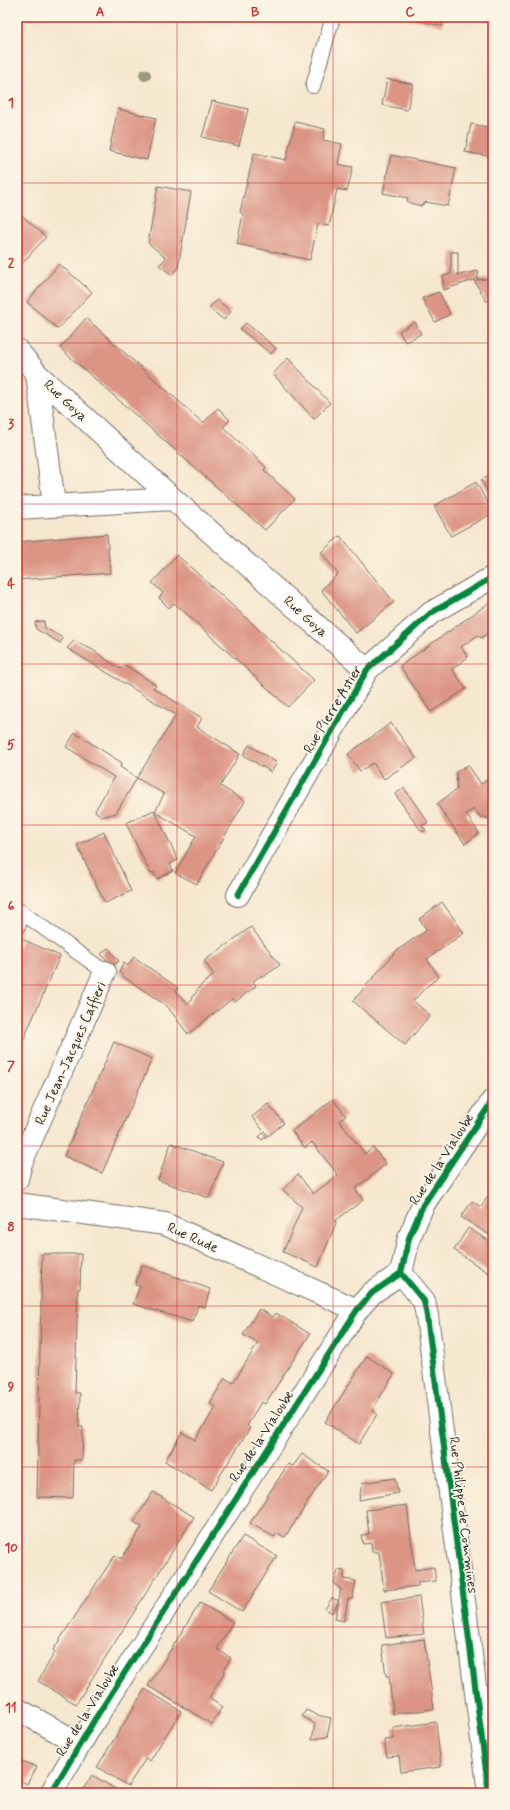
<svg xmlns="http://www.w3.org/2000/svg" width="510" height="1810" viewBox="0 0 510 1810" font-family="Mynerve,sans-serif">
<rect width="100%" height="100%" fill="#fcf5e5"/>
<filter id="ink" filterUnits="userSpaceOnUse"><feTurbulence type="fractalNoise" baseFrequency=".025" numOctaves="2"/><feDisplacementMap in="SourceGraphic" scale="8" xChannelSelector="R" yChannelSelector="G"/><feConvolveMatrix kernelMatrix="1 2 1 2 8 2 1 2 1" color-interpolation-filters="sRGB"/></filter>
<filter id="wash" filterUnits="userSpaceOnUse"><feTurbulence type="fractalNoise" baseFrequency=".012" numOctaves="4" result="noise"/><feDisplacementMap in="SourceGraphic" scale="16" xChannelSelector="R" yChannelSelector="G"/><feGaussianBlur stdDeviation="0.9" result="paint"/><feColorMatrix in="noise" values="0 0 0 0 0 0 0 0 0 0 0 0 0 0 0 0 0 1.4 0 .05"/><feComposite in="paint" operator="in"/></filter>
<g filter="url(#wash)">
<rect width="100%" height="100%" fill="#f6e7cf"/>
<g id="blocks">
<path fill="#dc9585" d="M402,17H445L442,26Z
M387,79L413,84L407,110L382,105Z
M212,101L248,109L239,146L202,137Z
M118,109L156,118L147,160L109,151Z
M295,122L325,129L323,140L342,144L338,164L353,167L347,191L337,189L329,226L318,224L310,260L237,244L243,214L240,212L254,153L286,160Z
M471,124L493,128V157L465,152Z
M391,155L456,168L448,206L426,202L421,206L410,203L407,201L408,198L383,193Z
M158,186L191,192L178,268L172,275L159,265L166,258L148,243Z
M17,211L46,237L17,269Z
M451,252H458V275L479,271L477,280L493,278V300L486,301L474,280L443,290V276L451,274Z
M59,264L92,292L58,329L27,302Z
M439,292L450,314L435,322L422,298Z
M217,300L231,311L224,320L209,308Z
M86,318L203,423L218,408L230,420L223,427L266,467L264,470L295,499L265,530L60,348Z
M415,322L421,334L405,342L399,331Z
M246,323L276,348L271,354L240,329Z
M288,358L330,403L314,419L273,374Z
M18,446L21,473H17V447Z
M493,474V501L481,480Z
M476,482L493,513L451,536L434,506Z
M107,534L110,573L17,580V542Z
M340,536L394,602L356,633L321,590L338,574L321,552Z
M177,555L314,680L288,707L180,608L174,603L169,608L159,598L163,593L152,583Z
M493,600V629L481,638L478,635L461,647L468,657L452,669L466,689L431,712L400,666Z
M44,621L45,628L63,638L60,643L36,629L35,622Z
M74,641L93,650L120,669L125,665L156,685L153,688L202,718L197,727L240,754L220,786L245,801L197,884L175,873L196,836L155,812L164,794L137,778L176,715L67,648Z
M391,723L416,758L384,779L373,763L360,771L348,754Z
M75,733L122,763L120,767L137,778L116,813L102,817L95,811L114,777L66,747Z
M249,745L277,763L271,772L243,755Z
M468,765L481,784L493,776V814L486,819L484,816L481,818L474,809L466,814L479,833L465,844L437,804L457,789L456,772Z
M404,788L428,822L422,826L426,830L422,832L395,794Z
M154,810L178,860L170,864L173,871L157,879L153,872L150,873L126,823Z
M104,832L131,891L105,903L77,845Z
M442,902L464,933L427,959L439,977L426,987L413,1001L430,1015L405,1045L353,1001L396,951L427,930L419,919Z
M251,927L280,965L263,977L262,975L253,981L256,986L235,1002L232,999L188,1034L167,1006L124,977L119,972L124,963L128,966L134,957L178,988L176,991L188,1005L200,986L214,975L204,961Z
M22,939L60,956L17,1054V951Z
M108,948L119,961L113,966L101,954Z
M114,1042L152,1059L102,1173L64,1156Z
M333,1099L346,1116L339,1121L365,1154L373,1147L386,1164L355,1189L363,1200L335,1221L336,1223L318,1267L283,1252L302,1207L283,1190L298,1174L313,1194L338,1175L312,1142L305,1148L292,1131Z
M268,1104L284,1123L268,1136L252,1117Z
M263,1133L266,1137L262,1140L259,1137Z
M171,1143L223,1162L209,1198L158,1180Z
M488,1196L493,1199V1237L461,1217L472,1201L481,1207Z
M468,1228L493,1243L492,1275L454,1250Z
M42,1254H81L80,1289H78L75,1393H80L79,1427H83L82,1460H74L73,1498L37,1497Z
M142,1265L210,1289L205,1307L198,1305L193,1322L133,1304L140,1286L135,1285Z
M259,1309L273,1317L276,1313L310,1334L265,1404L261,1402L247,1426L250,1428L211,1490L165,1461L182,1432L195,1440L216,1407L210,1403L225,1378L233,1383L258,1343L243,1335Z
M367,1356L394,1374L372,1410L377,1414L359,1444L325,1422Z
M302,1454L328,1471L285,1537L277,1533L274,1537L250,1523L288,1464L293,1466Z
M395,1478L398,1493L359,1500L362,1483Z
M153,1492L194,1517L76,1704L38,1681L55,1652L53,1650L115,1555L121,1559L142,1527L134,1522Z
M407,1505L415,1570L434,1567L436,1581L417,1583L418,1586L384,1590L379,1552H372L371,1543L363,1544L361,1535L369,1534L366,1510Z
M243,1536L277,1556L242,1612L208,1591Z
M338,1570L344,1571V1579L356,1581L352,1599H348L344,1621L335,1619L341,1589L334,1584Z
M419,1597L424,1634L386,1638L381,1602Z
M332,1598L339,1601L332,1613L325,1609Z
M200,1603L233,1622L217,1649L231,1658L223,1670L225,1671L209,1698L222,1707L212,1724L148,1686Z
M424,1639L434,1709L393,1714L389,1676H386L382,1645Z
M145,1689L181,1711L150,1761L146,1758L128,1786L97,1767Z
M306,1710L317,1715L331,1718L327,1737L312,1739L315,1724L302,1716Z
M436,1722L441,1767L401,1772L399,1756L387,1757L384,1740L393,1739V1728Z
M17,1759L37,1767L27,1784L17,1779Z
M92,1775L122,1793H81Z"/>
</g>
</g>
<g filter="url(#ink)">
<use href="#blocks" fill-opacity="0" stroke="#726d64" stroke-width="1"/>
<g fill="none" stroke-linecap="round" stroke-linejoin="round">
<defs>
<path id="lane" d="M313,86L333,17
M17,909L105,972
M17,928L23,914"/>
<path id="street" d="M17,350L37,374
M54,504L37,374L173,499
M17,508L173,499L367,670
M238,895L367,670L431,613L493,577
M17,1179L21,1163L105,972
M17,1204L165,1224L357,1310
M401,1273L424,1301L427,1316L489,1793
M17,1709L80,1744
M51,1793L95,1719L357,1310L372,1293L401,1273L409,1238L423,1205L493,1100"/>
</defs>
<use href="#lane" stroke="#726d64" stroke-width="16"/>
<use href="#street" stroke="#726d64" stroke-width="24"/>
<use href="#lane" stroke="#fff" stroke-width="14"/>
<use href="#street" stroke="#fff" stroke-width="22"/>
<defs>
<path id="cycleway" d="M238,895L367,670L431,613L493,577
M401,1273L424,1301L427,1316L489,1793
M51,1793L95,1719L357,1310L372,1293L401,1273L409,1238L423,1205L493,1100"/>
</defs>
<use href="#cycleway" stroke="#fcf5e5" stroke-width="8"/>
<use href="#cycleway" stroke="#00873e" stroke-width="6"/>
</g>
<circle fill="#9c987e" cx="145" cy="75" r="6"/>
</g>
<path fill="none" stroke="#d62828" stroke-width="1" stroke-opacity="0.55" d="M177,17V1793M333,17V1793M17,183H493M17,343H493M17,504H493M17,664H493M17,825H493M17,985H493M17,1146H493M17,1306H493M17,1467H493M17,1627H493"/>
<g text-anchor="middle" stroke-width="3.5" stroke-linejoin="round" paint-order="stroke">
<g font-size="14" fill="#2b2b2b" stroke="#fcf5e5">
<text transform="translate(66 400) rotate(43)" y="5">Rue Goya</text>
<text transform="translate(306 616) rotate(42)" y="5">Rue Goya</text>
<text transform="translate(332 709) rotate(-59)" y="5">Rue Pierre Astier</text>
<text transform="translate(70 1053) rotate(-66)" y="5">Rue Jean-Jacques Caffieri</text>
<text transform="translate(441 1159) rotate(-57)" y="5">Rue de la Vialoube</text>
<text transform="translate(193 1237) rotate(24)" y="5">Rue Rude</text>
<text transform="translate(261 1436) rotate(-57)" y="5">Rue de la Vialoube</text>
<text transform="translate(464 1515) rotate(83)" y="5">Rue Philippe de Commines</text>
<text transform="translate(87 1710) rotate(-58)" y="5">Rue de la Vialoube</text>
</g>
</g>
<rect width="510" height="1810" fill="none" stroke="#fcf5e5" stroke-width="44"/>
<rect x="22" y="22" width="466" height="1766" fill="none" stroke="#d62828" stroke-width="1.5"/>
<g font-size="13" text-anchor="middle" font-weight="bold" fill="#d62828">
<text x="100" y="16">A</text>
<text x="255" y="16">B</text>
<text x="410" y="16">C</text>
<text x="11" y="107">1</text>
<text x="11" y="267">2</text>
<text x="11" y="428">3</text>
<text x="11" y="588">4</text>
<text x="11" y="749">5</text>
<text x="11" y="910">6</text>
<text x="11" y="1070">7</text>
<text x="11" y="1231">8</text>
<text x="11" y="1391">9</text>
<text x="11" y="1552">10</text>
<text x="11" y="1712">11</text>
</g>
</svg>
